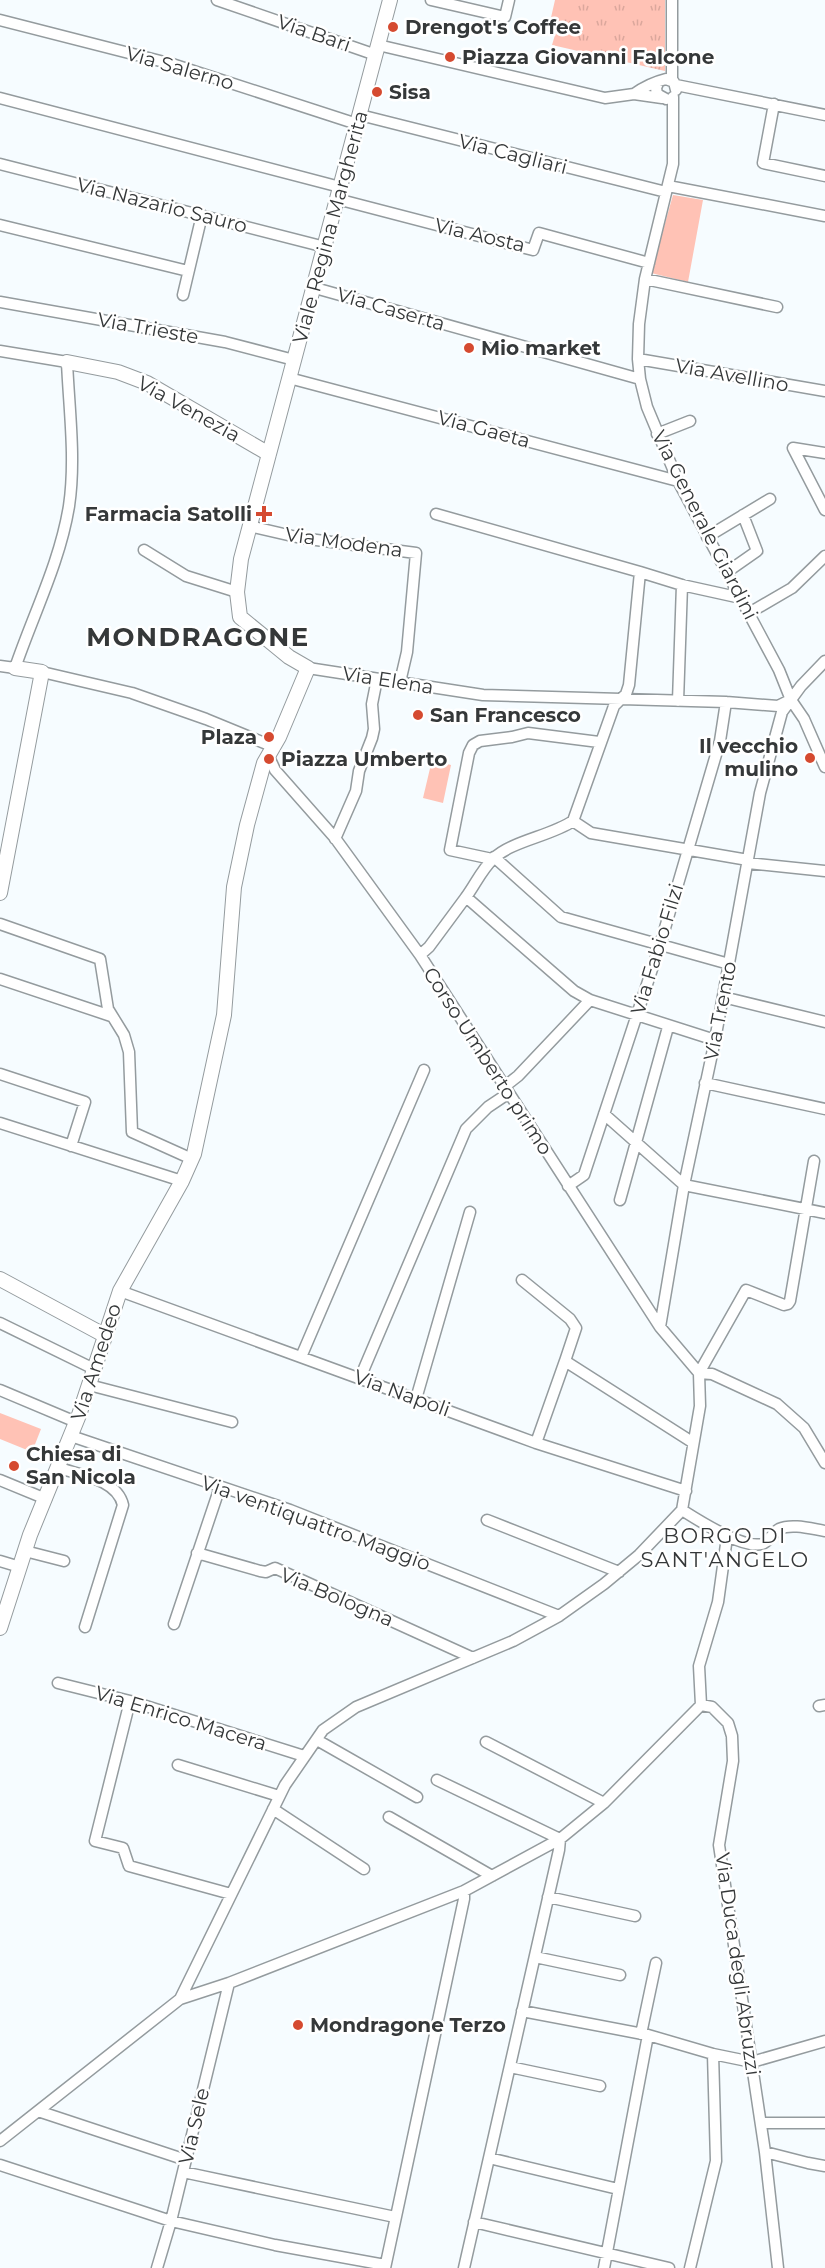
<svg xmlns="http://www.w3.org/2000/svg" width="825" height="2268" viewBox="0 0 825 2268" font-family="Montserrat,sans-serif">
<defs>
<pattern id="grass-tufts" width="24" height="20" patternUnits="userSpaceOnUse" patternTransform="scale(1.5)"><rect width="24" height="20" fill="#ffc2b5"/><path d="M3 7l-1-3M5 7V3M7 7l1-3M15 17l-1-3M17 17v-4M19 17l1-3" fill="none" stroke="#dba79c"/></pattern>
</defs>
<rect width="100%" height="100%" fill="#f6fcff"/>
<path fill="url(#grass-tufts)" d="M555,0H665V71L552,45L558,25L550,22Z"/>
<path fill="#ffc2b5" d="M673,195L703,200L688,282L651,273Z
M432,760L451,765L443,803L423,798Z
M0,1413L41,1429L32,1452L0,1439Z"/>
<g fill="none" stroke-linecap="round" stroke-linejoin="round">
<defs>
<path id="minor" d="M217,0L376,55
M431,0L505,17L509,0
M672,0V80
M0,20L172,64L357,124
M378,45L605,98L634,94L662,98
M658,83L656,88L657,94L666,99
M676,85L825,115
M634,94C645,86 654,82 666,79L674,82L676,90
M673,97V164L645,279L639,324L638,359L640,379L647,407L678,481L779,670L791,700L804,719L825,767
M0,98L340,187
M774,104L763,163L825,176
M360,115L666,192
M0,164L325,247
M668,186L825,216
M337,199L533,250L539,233L649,263
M0,225L188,271
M645,279L777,307
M315,288L640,379
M183,295L202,215
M0,302L225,342L294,360
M0,351L67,362C69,409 76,459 69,506C60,562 33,615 15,668L0,666
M638,359L825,391
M289,378L678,481
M657,434L690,421
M825,453L793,448L825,510
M436,514L640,572
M249,526L301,538L416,553L407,652L400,682
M707,537L770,499
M144,550L186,576L237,592
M727,572L757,551L743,515
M749,613L792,588L825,556
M308,668L483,695L726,702L778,706L790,700
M42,672L132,693L206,719L274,747
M678,701L682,585
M269,757L275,770L335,838L420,955L660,1327L699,1373
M573,821L591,833L748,860
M335,839L356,791L359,771L372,738L374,729L372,704L377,679
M494,857L561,917L729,964
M492,859L450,850L469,753L473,745L480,741L512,737L528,733L599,742
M748,863L825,871
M466,897C475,885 482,869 493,859C511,841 551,836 573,821L614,706L626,694L629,685L640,572L682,585L741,598
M0,924L100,959L108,1009L124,1035L129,1052L132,1132L192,1159
M420,955L429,947L466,897L574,991L590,1000L715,1040
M0,979L111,1016
M723,997L825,1022
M0,1074L85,1102L71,1146
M705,1083L825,1109
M504,1087L518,1076L590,1000
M604,1114L684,1185L825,1213
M0,1123L182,1181
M568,1186L584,1175L660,945L720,741L726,702
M620,1200L668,1027
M522,1280L570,1319L576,1328L565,1361
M120,1291L536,1443L686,1491
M0,1323L94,1369
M660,1327L684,1185L715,1040L760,793L782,712L801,686L825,661
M301,1357L424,1070
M699,1373L746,1290L784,1305L788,1304L790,1301L814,1161
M699,1373L712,1374L777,1404L804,1428L825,1463
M360,1378L466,1129L488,1107L509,1093
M89,1385L232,1422
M0,1390L76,1422
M416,1399L470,1212
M71,1436L290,1510L559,1616
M536,1443L565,1361L692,1442
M59,1468C80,1475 117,1479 123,1505L85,1627
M0,1480L46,1499
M682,1510C698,1520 742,1549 762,1544C769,1542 773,1532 779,1529C792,1523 812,1529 825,1531
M487,1520L619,1572
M727,1537L718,1602L699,1666L701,1705L712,1707L728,1723L732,1736L733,1761L719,1845L765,2152L778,2268
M25,1551L64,1561
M197,1553L260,1571L266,1572L275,1568L473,1658
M0,1561L20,1567
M174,1624L220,1487
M58,1683L130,1701L304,1756
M130,1701L95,1841L123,1848L129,1866L231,1894
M819,1706L825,1705
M317,1740L417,1797
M486,1742L604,1803
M178,1765L279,1796
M437,1780L560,1839L559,1850L464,2268
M273,1809L364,1869
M389,1817L492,1876
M548,1897L635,1916
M535,1957L620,1975
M180,1999L285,1785L323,1730L356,1707L513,1641L559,1616L604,1584L639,1555L682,1510L700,1406L699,1373
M522,2011L648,2035L713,2054L752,2062L825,2041
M641,2034L656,1963
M510,2067L600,2086
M38,2111L186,2160
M761,2123H825
M0,2141L180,1999L229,1983L464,1891L560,1839L604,1803L701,1705
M765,2152L808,2163L825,2166
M489,2158L618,2189
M0,2165L171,2221L275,2245L385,2265
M183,2172L395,2217
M474,2222L669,2268
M157,2268L171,2221L229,1983
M385,2268L464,1899V1891
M604,2268L648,2035
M690,2268L716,2161L713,2054"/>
<path id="tertiary" d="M67,362L118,372L147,383L269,454
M0,893L42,672L15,668
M0,1279L104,1335
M0,1628L30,1535L79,1415L120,1291L182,1181L194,1154L224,1015L234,887L247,825L264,763L279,737L308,668L289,657L240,617L237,592L241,559L390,0"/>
</defs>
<use href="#minor" stroke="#949b9e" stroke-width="13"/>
<use href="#tertiary" stroke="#949b9e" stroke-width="16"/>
<use href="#minor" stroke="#fff" stroke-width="10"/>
<use href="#tertiary" stroke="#fff" stroke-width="14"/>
</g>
<g fill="#d54a30" stroke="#fff" stroke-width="2">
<circle cx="393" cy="27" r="6"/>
<circle cx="450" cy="57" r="6"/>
<circle cx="377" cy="92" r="6"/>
<circle cx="469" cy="348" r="6"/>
<path d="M261 505h6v6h6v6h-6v6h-6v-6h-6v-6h6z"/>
<circle cx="418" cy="715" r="6"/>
<circle cx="269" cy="737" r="6"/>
<circle cx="810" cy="758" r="6"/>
<circle cx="269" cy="759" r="6"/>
<circle cx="14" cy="1466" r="6"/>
<circle cx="298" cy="2025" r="6"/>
</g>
<g text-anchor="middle" stroke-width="5" stroke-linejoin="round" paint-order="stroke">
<g font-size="20" font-weight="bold" fill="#353839" stroke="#fff" text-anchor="start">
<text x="405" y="34">Drengot's Coffee</text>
<text x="462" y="64">Piazza Giovanni Falcone</text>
<text x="389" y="99">Sisa</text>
<text x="481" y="355">Mio market</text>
<text x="252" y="521" text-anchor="end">Farmacia Satolli</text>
<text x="430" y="722">San Francesco</text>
<text x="257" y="744" text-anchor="end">Plaza</text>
<text x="798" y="753" text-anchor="end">Il vecchio<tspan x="798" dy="23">mulino</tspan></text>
<text x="281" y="766">Piazza Umberto</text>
<text x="26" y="1461">Chiesa di<tspan x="26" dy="23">San Nicola</tspan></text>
<text x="310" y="2032">Mondragone Terzo</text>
</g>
<g font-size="20" fill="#353839" stroke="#fff">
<text transform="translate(314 33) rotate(19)" y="7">Via Bari</text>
<text transform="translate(180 68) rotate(16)" y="7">Via Salerno</text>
<text transform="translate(513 154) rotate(14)" y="7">Via Cagliari</text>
<text transform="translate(162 205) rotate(14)" y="7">Via Nazario Sauro</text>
<text transform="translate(330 227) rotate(-75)" y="7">Viale Regina Margherita</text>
<text transform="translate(480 235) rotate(13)" y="7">Via Aosta</text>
<text transform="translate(391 309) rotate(16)" y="7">Via Caserta</text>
<text transform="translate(148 328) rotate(10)" y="7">Via Trieste</text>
<text transform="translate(732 375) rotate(10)" y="7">Via Avellino</text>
<text transform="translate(189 409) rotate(29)" y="7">Via Venezia</text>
<text transform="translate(484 429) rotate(15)" y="7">Via Gaeta</text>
<text transform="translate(705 525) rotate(63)" y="7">Via Generale Giardini</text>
<text transform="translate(344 542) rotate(8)" y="7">Via Modena</text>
<text transform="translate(388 680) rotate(9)" y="7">Via Elena</text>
<text transform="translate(657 949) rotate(-73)" y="7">Via Fabio Filzi</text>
<text transform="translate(720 1011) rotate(-79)" y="7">Via Trento</text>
<text transform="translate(488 1061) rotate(57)" y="7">Corso Umberto primo</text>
<text transform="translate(96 1362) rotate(-72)" y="7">Via Amedeo</text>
<text transform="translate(402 1393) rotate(20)" y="7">Via Napoli</text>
<text transform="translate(316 1523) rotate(20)" y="7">Via ventiquattro Maggio</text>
<text transform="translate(337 1597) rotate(23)" y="7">Via Bologna</text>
<text transform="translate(181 1718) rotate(17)" y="7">Via Enrico Macera</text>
<text transform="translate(738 1964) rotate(82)" y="7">Via Duca degli Abruzzi</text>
<text transform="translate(194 2126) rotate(-77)" y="7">Via Sele</text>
</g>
<g font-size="21" letter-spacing="1.5" fill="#353839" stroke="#fff">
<text x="725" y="1543">BORGO DI<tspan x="725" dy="24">SANT'ANGELO</tspan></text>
</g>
<g font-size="26" font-weight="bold" letter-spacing="1.5" fill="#353839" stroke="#fff">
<text x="198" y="646">MONDRAGONE</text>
</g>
</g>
</svg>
